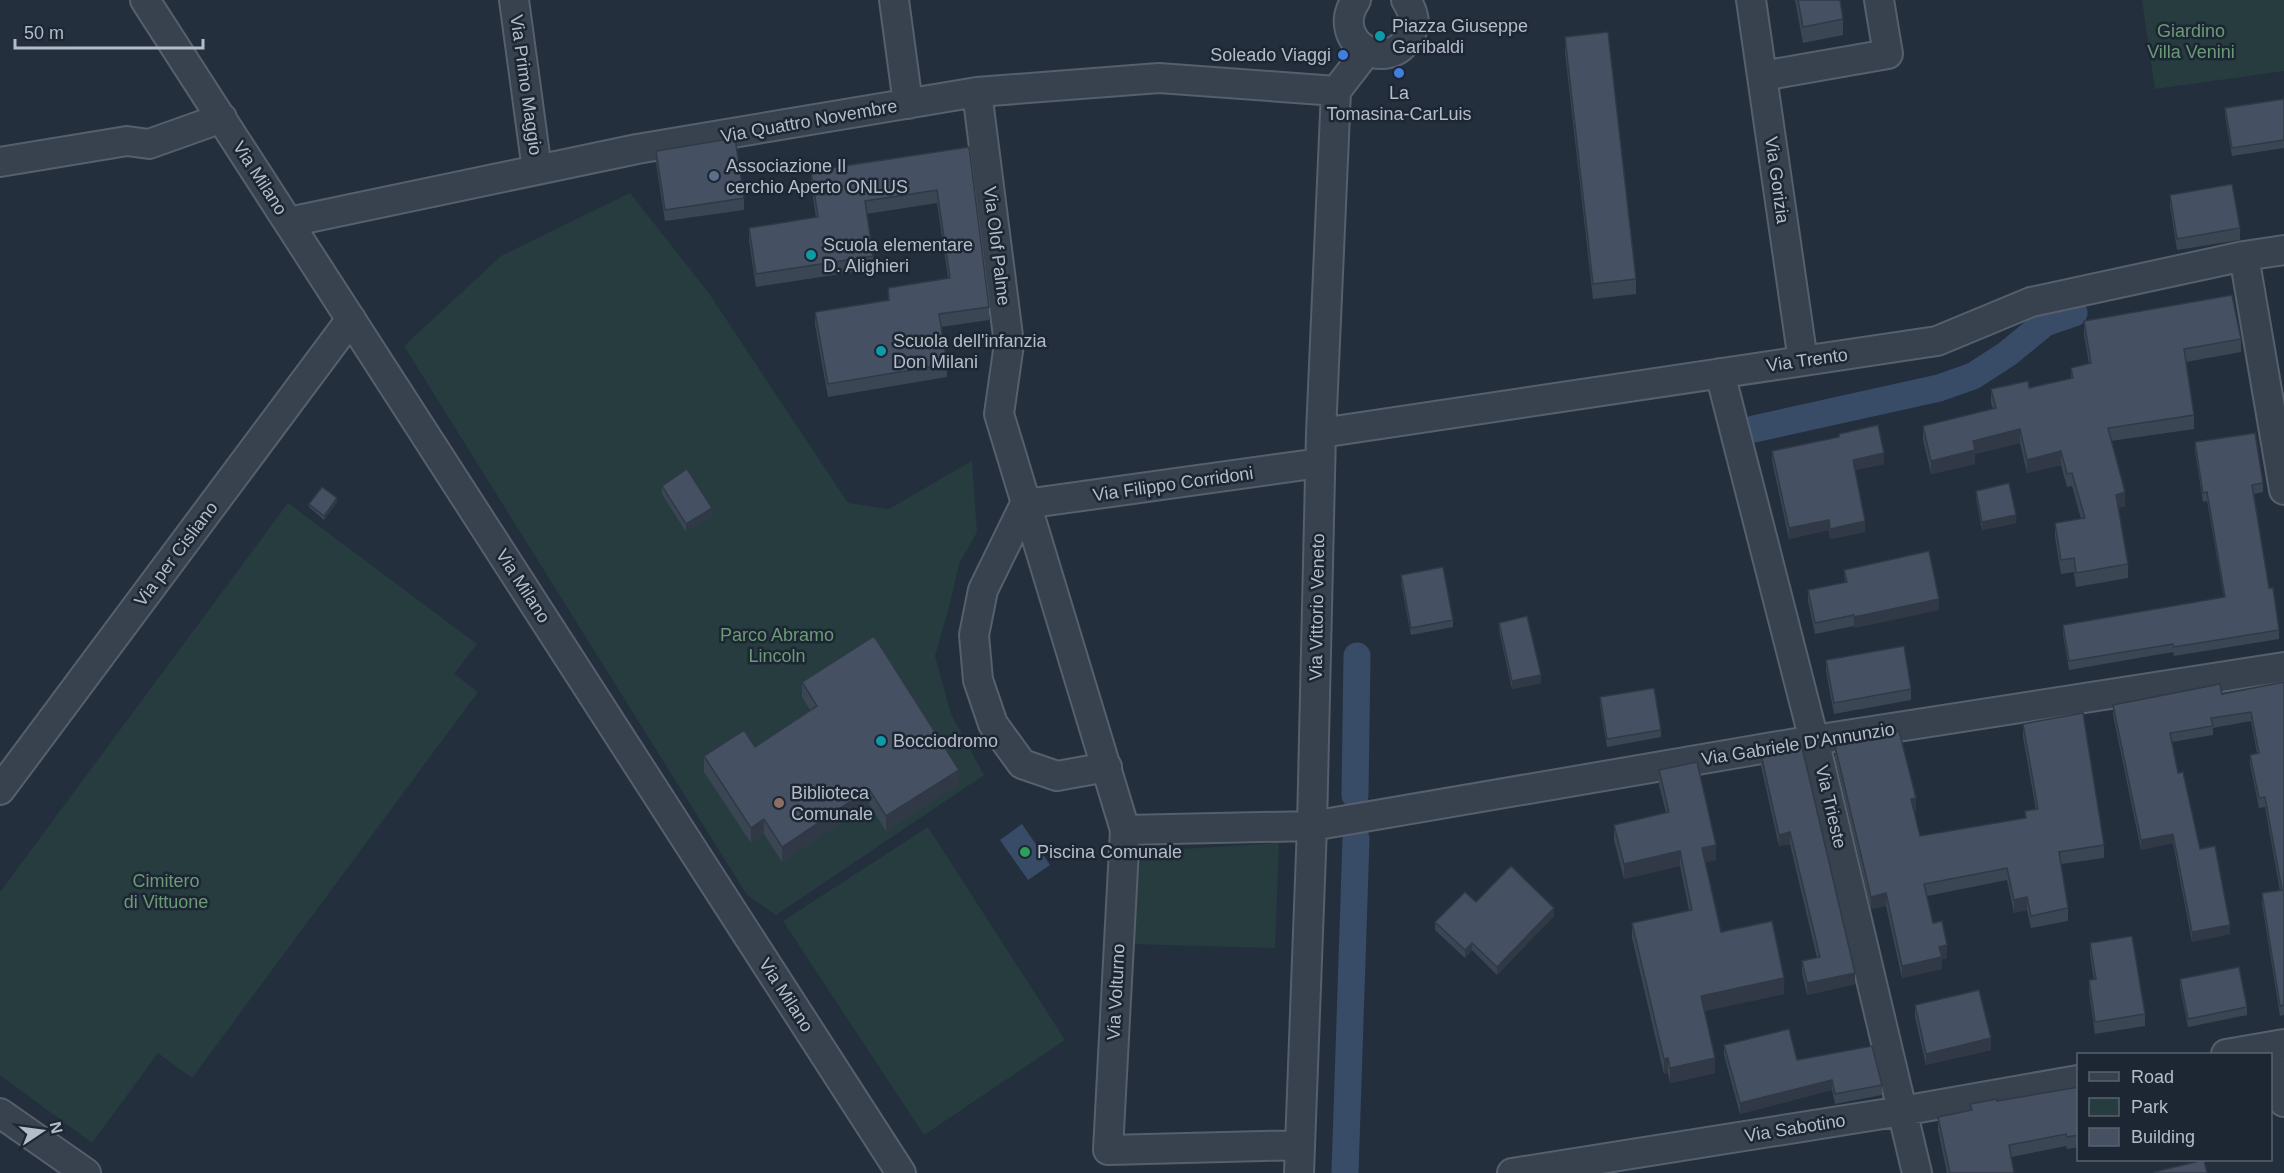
<svg xmlns="http://www.w3.org/2000/svg" width="2284" height="1173" viewBox="0 0 2284 1173" font-family="Arial,sans-serif">
<rect width="100%" height="100%" fill="#242f3e"/>
<path fill="#263c3f" d="M2142,0H2284V71L2155,89Z
M630,193L708,292L848,503L889,509L972,461L977,532L959,564L949,607L935,656L951,714L984,775L776,915L747,895L404,346L501,256Z
M288,503L477,644L454,674L478,692L192,1078L158,1053L92,1143L0,1075V892Z
M928,827L1065,1040L924,1135L783,921Z
M1279,843L1275,948L1131,944L1134,852Z"/>
<path fill="#394c67" d="M1022,824L1050,865L1028,880L1000,840Z"/>
<g fill="none" stroke-linecap="round" stroke-linejoin="round">
<path stroke="#394c67" stroke-width="27" d="M1754,429L1939,388L1973,376L2007,354L2045,323L2074,313
M1355,795L1357,656
M1345,1172L1356,839"/>
<defs>
<path id="minor" d="M145,0L901,1173
M514,0L537,170
M894,0L908,104
M1356,0C1328,42 1389,77 1410,35C1417,23 1413,11 1406,0
M1751,0L1803,361
M1762,76L1888,54L1879,0
M977,92L1009,344L999,414L1125,830L1108,1150L1300,1145
M0,162L127,141L149,144L222,118
M289,222L637,149L977,92L1159,78L1336,91
M2244,256L2284,490
M1720,373L1818,756L1917,1173
M1321,433L1937,341L2031,302L2244,256L2284,250
M1025,504L983,590L974,635L978,680L993,724L1022,764L1057,776L1107,767
M1025,504L1320,463
M0,790L351,319
M1125,830L1312,826L1814,740L2284,667
M2270,1047L2284,1102
M2226,1054L2284,1044
M0,1113L86,1173
M1299,1173L1312,826L1321,433L1336,91L1367,51
M1512,1173L1902,1111L2078,1080"/>
</defs>
<use href="#minor" stroke="#565f6c" stroke-width="32"/>
<use href="#minor" stroke="#38414e" stroke-width="28"/>
</g>
<path fill="#3b4654" d="M1795,0H1840L1843,19V35L1803,43Z
M1565,37L1636,279V294L1593,299L1565,52Z
M2284,99V148L2232,156L2225,116V108Z
M969,147L989,307V320L941,327L947,364V377L828,397L815,325V312L888,300V288L948,278L937,203L866,214L873,256V269L756,287L749,241V228L816,218L811,184V171Z
M656,151L744,198V210L665,221L656,163Z
M2170,195L2240,228V240L2177,250L2170,206Z
M2084,321L2241,339V352L2186,362L2194,415V429L2111,441L2125,506L2118,508L2128,564V578L2076,587L2074,572L2061,574L2055,537V523L2081,519L2072,486L2067,487L2061,465L2027,473L2020,443L1975,454V464L1931,474L1923,440V426L1993,409L1991,403V389L2029,388L2071,378V368L2089,364L2084,335Z
M1839,434L1884,464L1855,470L1865,532L1830,539L1829,530L1789,539L1772,461V451L1839,437Z
M2195,442L2263,483V492L2254,494L2269,588L2279,630V639L2174,656L2173,652L2069,670L2063,634V625L2224,597L2207,501L2203,502L2195,451Z
M662,486L712,516L686,532L662,494Z
M1976,491L2016,523L1982,530L1976,498Z
M337,502L324,520L309,507V504Z
M1844,570L1939,610L1854,628V626L1815,634L1808,601V590L1845,583Z
M1401,575L1453,620V627L1411,635L1401,583Z
M1499,623L1541,683L1512,689L1499,630Z
M1826,660L1911,689V700L1834,714L1826,671Z
M802,682L959,785L886,831L869,804L782,862L764,834L751,843L704,772V756L755,747L810,710L802,697Z
M2284,682V1015L2280,1016L2262,903V893L2280,891L2265,807L2259,808L2250,764V755L2257,753L2251,721L2213,728V735L2172,742L2178,773L2200,849L2230,934L2192,942L2173,843L2141,850L2113,715V705L2222,694Z
M1600,697L1661,730V737L1607,747L1600,705Z
M2023,724L2104,845V858L2061,864L2068,908V921L2031,928L2027,910L2014,913L2007,880L1927,896L1933,923L1947,958L1942,959V969L1902,978L1886,906L1871,909L1835,758V746L1916,811H1914L1920,836L2025,818V811L2036,810L2023,737Z
M1761,754L1855,984L1807,995L1802,973V961L1817,958L1790,844L1779,846L1761,766Z
M1659,770L1716,860L1705,862L1721,932L1784,994L1704,1011L1715,1073L1670,1083L1668,1073L1664,1074L1632,938V923L1689,910L1680,866L1624,879L1614,840V825L1666,813L1659,785Z
M1476,902L1554,916L1497,975L1472,950L1465,958L1435,930V922Z
M2090,943L2145,1014V1026L2095,1034L2089,992V980H2094L2090,955Z
M2180,979L2247,1007V1015L2188,1027L2180,987Z
M1915,1005L1991,1050L1926,1065L1915,1017Z
M1724,1045L1797,1060L1882,1085V1095L1835,1104L1832,1090L1740,1114L1724,1055Z
M2079,1087V1147L2067,1149L2066,1146L2011,1157L2014,1173H1947L1938,1130V1117L1970,1111V1104L1997,1101Z"/>
<path fill="#303945" d="M2020,429V443L1975,454V464L1931,474V461L1973,441Z
M2061,451V465L2027,473V460Z
M1884,453V464L1853,470V460Z
M2125,492V506L2116,508V495Z
M337,498V502L324,520V516Z
M712,508V516L686,532V524Z
M2016,515V523L1982,530V522Z
M1829,520V530L1789,539V528Z
M1865,521V532L1830,539V529Z
M1939,599V610L1854,628V617Z
M1541,675V683L1512,689V681Z
M959,770V785L886,831V816Z
M869,789V804L782,862V847Z
M1916,798V811L1911,812V799Z
M764,819V834L751,843V828Z
M1790,832V844L1779,846V835Z
M2173,834V843L2141,850V840Z
M1716,845V860L1702,863V848Z
M1680,851V866L1624,879V864Z
M1886,893V906L1871,909V897Z
M2027,897V910L2014,913V900Z
M1554,908V916L1497,975V967Z
M2230,925V934L2192,942V932Z
M1472,943V950L1465,958V950Z
M1947,945V958L1942,959V969L1902,978V966L1939,947Z
M1855,973V984L1807,995V983Z
M1784,978V994L1701,1012V996Z
M1991,1038V1050L1926,1065V1054Z
M1668,1058V1073L1664,1074V1059Z
M1715,1058V1073L1670,1083V1068Z
M1832,1080V1090L1740,1114V1103Z"/>
<path fill="#455162" stroke="#303945" stroke-width="1.5" d="M1798,0H1840L1843,19L1803,27Z
M1608,32L1636,279L1593,284L1565,37Z
M2284,99V140L2232,148L2225,108Z
M735,138L744,198L665,210L656,151Z
M969,147L989,307L939,314L947,364L828,384L815,312L889,300L888,288L950,278L937,190L865,201L873,256L756,274L749,228L818,217L811,171Z
M2232,184L2240,228L2177,239L2170,195Z
M2232,295L2241,339L2184,349L2194,415L2108,428L2125,492L2116,495L2128,564L2076,573L2074,558L2061,560L2055,523L2085,518L2072,473L2067,474L2061,451L2027,460L2020,429L1973,441L1975,450L1931,461L1923,426L1996,408L1991,389L2028,381L2029,388L2073,378L2071,368L2091,363L2084,321Z
M1878,425L1884,453L1853,460L1865,521L1830,529L1829,520L1789,528L1772,451L1839,437V434Z
M2255,433L2263,483L2252,485L2269,588H2273L2279,630L2174,647L2173,644L2069,661L2063,625L2225,597L2207,492L2203,493L2195,442Z
M687,469L712,508L686,524L662,486Z
M2009,483L2016,515L1982,522L1976,491Z
M322,487L337,498L324,516L309,504Z
M1929,551L1939,599L1854,617V615L1815,623L1808,590L1847,582L1844,570Z
M1443,567L1453,620L1411,628L1401,575Z
M1527,616L1541,675L1512,681L1499,623Z
M874,636L959,770L886,816L869,789L782,847L764,819L751,828L704,756L744,730L755,747L817,706L802,682Z
M1904,646L1911,689L1834,703L1826,660Z
M2284,682V1005L2280,1006L2262,893L2282,890L2265,797L2259,798L2250,755L2259,753L2251,712L2211,718L2213,726L2170,733L2178,773L2183,772L2200,849L2215,846L2230,925L2192,932L2173,834L2141,840L2113,705L2220,684L2222,694Z
M1654,688L1661,730L1607,739L1600,697Z
M2083,713L2104,845L2059,852L2068,908L2031,916L2027,897L2014,900L2007,868L1924,884L1933,923L1942,921L1947,945L1939,947L1942,957L1902,966L1886,893L1871,897L1835,746L1899,731L1916,798L1911,799L1920,836L2026,818L2025,811L2038,809L2023,724Z
M1802,747L1855,973L1807,983L1802,961L1820,957L1790,832L1779,835L1761,754Z
M1697,762L1716,845L1702,848L1721,932L1772,921L1784,978L1701,996L1715,1058L1670,1068L1668,1058L1664,1059L1632,923L1692,910L1680,851L1624,864L1614,825L1669,812L1659,770Z
M1511,866L1554,908L1497,967L1472,943L1465,950L1435,922L1465,892L1476,902Z
M2132,936L2145,1014L2095,1022L2089,980L2096,979L2090,943Z
M2239,967L2247,1007L2188,1019L2180,979Z
M1979,990L1991,1038L1926,1054L1915,1005Z
M1789,1029L1797,1060L1872,1046L1882,1085L1835,1094L1832,1080L1740,1103L1724,1045Z
M2079,1087V1135L2067,1137L2066,1134L2009,1145L2014,1173H1950L1938,1117L1972,1110L1970,1104L1997,1099V1101Z
M2204,1160L2207,1173H2154V1172Z"/>
<g fill="#0f9aa8" stroke="#1d2633" stroke-width="2">
<circle cx="1380" cy="36" r="6"/>
<circle cx="811" cy="255" r="6"/>
<circle cx="881" cy="351" r="6"/>
<circle cx="881" cy="741" r="6"/>
</g>
<g fill="#3f7fe0" stroke="#1d2633" stroke-width="2">
<circle cx="1343" cy="55" r="6"/>
<circle cx="1399" cy="73" r="6"/>
</g>
<circle fill="#5c6f8a" stroke="#1d2633" stroke-width="2" cx="714" cy="176" r="6"/>
<circle fill="#8d6e63" stroke="#1d2633" stroke-width="2" cx="779" cy="803" r="6"/>
<circle fill="#2e9e5b" stroke="#1d2633" stroke-width="2" cx="1025" cy="852" r="6"/>
<g text-anchor="middle" stroke-width="5" stroke-linejoin="round" paint-order="stroke">
<g font-size="18" fill="#b4bcc9" stroke="#1d2633" text-anchor="start">
<text x="1392" y="32">Piazza Giuseppe<tspan x="1392" dy="21">Garibaldi</tspan></text>
<text x="1331" y="61" text-anchor="end">Soleado Viaggi</text>
<text x="1399" y="99" text-anchor="middle">La<tspan x="1399" dy="21">Tomasina-CarLuis</tspan></text>
<text x="726" y="172">Associazione Il<tspan x="726" dy="21">cerchio Aperto ONLUS</tspan></text>
<text x="823" y="251">Scuola elementare<tspan x="823" dy="21">D. Alighieri</tspan></text>
<text x="893" y="347">Scuola dell'infanzia<tspan x="893" dy="21">Don Milani</tspan></text>
<text x="893" y="747">Bocciodromo</text>
<text x="791" y="799">Biblioteca<tspan x="791" dy="21">Comunale</tspan></text>
<text x="1037" y="858">Piscina Comunale</text>
</g>
<g font-size="18" fill="#6b9a76" stroke="#1d2633">
<text x="2191" y="37">Giardino<tspan x="2191" dy="21">Villa Venini</tspan></text>
<text x="777" y="641">Parco Abramo<tspan x="777" dy="21">Lincoln</tspan></text>
<text x="166" y="887">Cimitero<tspan x="166" dy="21">di Vittuone</tspan></text>
</g>
<g font-size="18" fill="#b4bcc9" stroke="#1d2633">
<text transform="translate(526 85) rotate(82)" y="6">Via Primo Maggio</text>
<text transform="translate(809 121) rotate(-10)" y="6">Via Quattro Novembre</text>
<text transform="translate(260 178) rotate(57)" y="6">Via Milano</text>
<text transform="translate(1777 180) rotate(82)" y="6">Via Gorizia</text>
<text transform="translate(997 246) rotate(83)" y="6">Via Olof Palme</text>
<text transform="translate(1807 360) rotate(-8)" y="6">Via Trento</text>
<text transform="translate(1173 484) rotate(-8)" y="6">Via Filippo Corridoni</text>
<text transform="translate(176 554) rotate(-53)" y="6">Via per Cisliano</text>
<text transform="translate(523 586) rotate(57)" y="6">Via Milano</text>
<text transform="translate(1317 607) rotate(-89)" y="6">Via Vittorio Veneto</text>
<text transform="translate(1798 744) rotate(-9)" y="6">Via Gabriele D'Annunzio</text>
<text transform="translate(1831 807) rotate(77)" y="6">Via Trieste</text>
<text transform="translate(1116 992) rotate(-87)" y="6">Via Volturno</text>
<text transform="translate(786 995) rotate(57)" y="6">Via Milano</text>
<text transform="translate(1795 1128) rotate(-9)" y="6">Via Sabotino</text>
</g>
</g>
<rect x="2077" y="1053" width="195" height="108" fill="#1d2633" stroke="#59626f" stroke-width="1.5"/>
<rect x="2089" y="1072" width="30" height="9" fill="#38414e" stroke="#59626f" stroke-width="1.5"/>
<text x="2131" y="1083" font-size="18" fill="#b4bcc9">Road</text>
<rect x="2089" y="1098" width="30" height="18" fill="#263c3f" stroke="#59626f" stroke-width="1.5"/>
<text x="2131" y="1113" font-size="18" fill="#b4bcc9">Park</text>
<rect x="2089" y="1128" width="30" height="18" fill="#455162" stroke="#59626f" stroke-width="1.5"/>
<text x="2131" y="1143" font-size="18" fill="#b4bcc9">Building</text>
<g transform="translate(42 1131) rotate(77)" stroke="#1d2633" stroke-width="4.5" paint-order="stroke">
<path d="M0-4.5L10 22L0 15L-10 22Z" fill="#b4bcc9"/>
<text y="-9" font-size="16" font-weight="bold" text-anchor="middle" fill="#b4bcc9">N</text>
</g>
<path d="M15 39v9h188v-9" fill="none" stroke="#b4bcc9" stroke-width="3"/>
<text x="24" y="39" font-size="18" fill="#b4bcc9" stroke="#1d2633" stroke-width="4.5" paint-order="stroke">50 m</text>
</svg>
